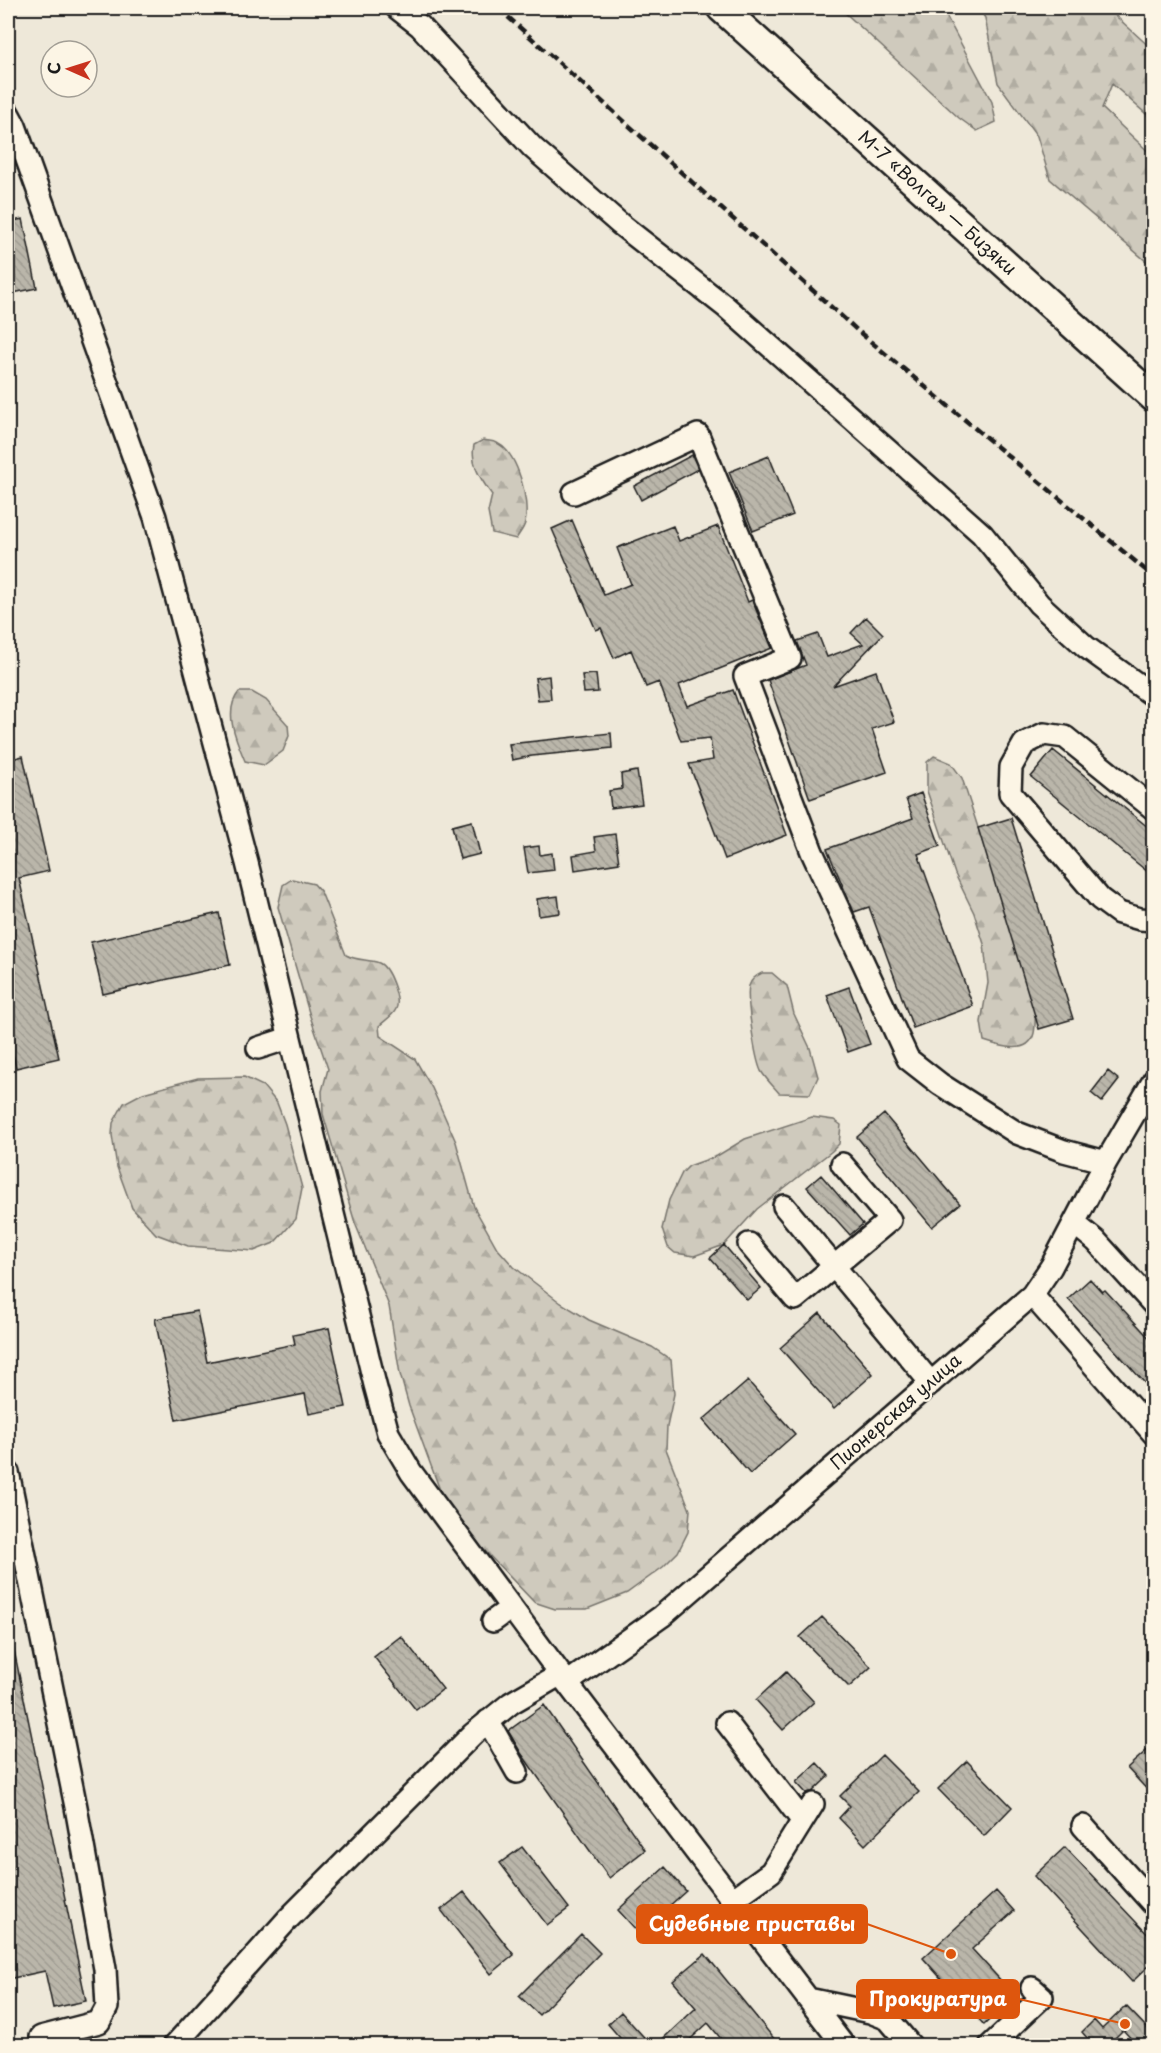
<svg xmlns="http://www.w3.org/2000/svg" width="1161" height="2053" viewBox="0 0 1161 2053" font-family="'Playpen Sans',sans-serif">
<defs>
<pattern id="forest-firs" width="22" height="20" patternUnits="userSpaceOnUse" patternTransform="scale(1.5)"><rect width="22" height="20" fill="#cfcabd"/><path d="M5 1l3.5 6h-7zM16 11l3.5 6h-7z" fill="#b1ada2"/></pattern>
<pattern id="building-back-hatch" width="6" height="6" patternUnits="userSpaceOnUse" patternTransform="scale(1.5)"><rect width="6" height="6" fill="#bab6aa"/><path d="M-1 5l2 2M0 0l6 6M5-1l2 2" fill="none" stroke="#9f9c92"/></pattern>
</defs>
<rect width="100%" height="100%" fill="#eee8d9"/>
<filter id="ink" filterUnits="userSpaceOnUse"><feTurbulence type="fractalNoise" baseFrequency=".0167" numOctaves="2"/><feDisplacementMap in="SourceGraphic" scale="12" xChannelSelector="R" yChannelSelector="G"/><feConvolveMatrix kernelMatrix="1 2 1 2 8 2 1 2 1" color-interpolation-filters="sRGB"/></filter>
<g filter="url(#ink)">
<path fill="url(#forest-firs)" stroke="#76736c" stroke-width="1.5" d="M840,8H942L992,102L996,122L977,131L959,118Z
M979,8H1107L1153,50V120L1112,84L1102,108L1153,156V267L1050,179L1037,136L998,83L985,18Z
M483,440C487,441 493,441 497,443C518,453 530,501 525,523C524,528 519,534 516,539L492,533L488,512L492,495C481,479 470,465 474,445Z
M239,692H252L266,700L288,725L289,736L283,751L264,765L245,761C236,740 223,711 239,692Z
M934,756L951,763L962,778L1035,1004C1035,1013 1036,1024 1034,1033C1029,1056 999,1046 984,1041L981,1022L988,983L984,944L974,913L955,874L927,791V762Z
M292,879L314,884L321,892L346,955C357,961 367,959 379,963C389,967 401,1000 396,1009C393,1016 384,1021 379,1026L380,1036L415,1059L432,1088L456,1142L474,1207L497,1248L514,1267L561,1303L589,1320L652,1347L671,1360L674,1394L667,1426L666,1449L690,1510L688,1532L678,1552L663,1567L627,1593L587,1609H555L534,1602L463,1528L444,1501L409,1406L400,1374L389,1306L355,1223L323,1114L322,1091L328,1069L310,1016L278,907L283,885Z
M762,973H772L787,986L794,1014L810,1048L818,1077L810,1094L779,1093C773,1086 766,1079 761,1071C755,1058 746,999 749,986C751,979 756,976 762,973Z
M244,1077L263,1086L277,1103L285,1124L302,1188L296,1219L274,1243L254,1251L188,1246L156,1234L132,1208L117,1167L112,1135L113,1123L124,1103L143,1093L198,1078Z
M812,1117L834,1120L841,1125L839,1144L832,1151L757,1209L724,1245L694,1256L675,1253L668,1247L662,1229L669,1200L682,1173L689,1166L717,1156L745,1139Z"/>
<path fill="url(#building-back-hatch)" stroke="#1c1c1c" stroke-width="1.5" d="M23,219L37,288L8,294V222Z
M692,455L698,469L641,500L634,486Z
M769,456L793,515L753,531L729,472Z
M572,520L604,595L631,584L617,548L673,526L679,541L718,526L748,602L752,600L772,648L679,685L687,706L733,690L787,835L725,859L689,764L713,760L710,738L681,741L659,682L646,687L631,650L614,658L601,628L596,630L552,529Z
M866,617L883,634L833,686L876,671L894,722L872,729L887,772L810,799L768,680L806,665L797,641L818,634L827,657L863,644L851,633Z
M596,674L598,692L584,693L582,675Z
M549,676L551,699L538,700L535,678Z
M611,733L612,748L532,756L512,760L509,744Z
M1053,750L1154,832V877L1031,777Z
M23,756L49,871L19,878L59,1058L16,1068L8,1031V760Z
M637,771L642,804L611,808L609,791L622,789L621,774Z
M921,793L940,846L918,854L973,1006L913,1028L869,907L854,912L827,849L913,818L906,799Z
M1011,818L1073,1019L1039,1029L978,828Z
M472,821L480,854L460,859L452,826Z
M615,834L619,863L575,870L573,855L596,851L594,837Z
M539,846L540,855L552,853L554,870L528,873L524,848Z
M558,896L560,913L539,916L537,899Z
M219,913L230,965L103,994L91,942Z
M849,987L870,1044L848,1052L827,995Z
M1108,1071L1119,1080L1102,1102L1091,1093Z
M884,1114L960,1204L932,1227L857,1137Z
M821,1175L863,1224L850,1235L807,1187Z
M724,1245L761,1288L747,1300L710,1258Z
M1090,1279L1102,1292L1105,1290L1154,1343V1393L1068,1299Z
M197,1311L207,1362L295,1344L293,1335L329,1328L346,1407L309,1414L305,1394L176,1420L155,1319Z
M820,1313L873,1374L834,1409L780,1348Z
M748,1381L795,1434L750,1474L703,1420Z
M822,1617L871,1667L849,1687L800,1637Z
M401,1636L443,1689L416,1710L374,1657Z
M8,1650H14L86,2001L53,2008L45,1971L8,1979Z
M786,1672L814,1702L783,1730L756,1700Z
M544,1705L645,1850L609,1878L521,1753L508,1731Z
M1154,1744V1797L1127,1768Z
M882,1755L919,1792L865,1845L839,1818L850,1806L840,1796Z
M967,1761L1012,1807L984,1836L938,1789Z
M817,1763L829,1776L812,1792L806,1793L796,1782Z
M522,1847L569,1908L547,1925L500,1863Z
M1065,1847L1154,1941V1961L1132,1982L1034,1876Z
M665,1867L686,1891L639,1933L618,1910Z
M996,1891L1014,1911L972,1949L1015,1996L984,2025L961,1999L957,2003L943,1987L946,1984L923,1958Z
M464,1892L514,1955L491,1974L441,1910Z
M581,1934L600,1953L539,2015L519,1996Z
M705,1954L780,2046H727L708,2023L683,2046H655L696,2008L673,1981Z
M1126,2006L1154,2035V2046H1138L1123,2030L1107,2046H1094L1082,2032L1094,2020L1102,2029Z
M621,2012L652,2046H627L608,2024Z"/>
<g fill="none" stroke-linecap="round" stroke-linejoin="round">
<defs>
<path id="minor" d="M397,8L420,26L533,148L620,224L726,307L982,534L1039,604L1086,647L1154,696
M8,113L15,126L155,517L247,863L375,1385L388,1433L411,1472L567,1683L844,2046
M574,493L698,435L790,658L745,676L812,852L908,1059L940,1084L1017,1133L1064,1151L1106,1162
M1154,809L1065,737L1044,734L1024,744L1011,767L1010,793L1100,899L1119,913L1140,919L1154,920
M258,1048L289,1038
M784,1206L931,1383
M1075,1224L1096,1241L1154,1305
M749,1244L795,1299L890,1220L842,1164
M1032,1295L1154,1434
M8,1472L76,1807L105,1969L107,2007L99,2022L41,2037
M493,1621L511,1608
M567,1683L662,1616L1032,1295L1051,1267L1106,1162L1154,1080
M488,1721L517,1772
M727,1723L802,1820
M1083,1826L1154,1905
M732,1900L771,1872L813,1804
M808,1999L870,2012L888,2019L911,2046
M174,2046L288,1919L473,1734L511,1703L561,1674
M990,2046L1042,1997L1032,1988"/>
<path id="major" d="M721,8L1154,398"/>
</defs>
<use href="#minor" stroke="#1c1c1c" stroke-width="26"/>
<use href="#major" stroke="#1c1c1c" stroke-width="32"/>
<use href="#minor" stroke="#fcf5e5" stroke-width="21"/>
<use href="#major" stroke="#fcf5e5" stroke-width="27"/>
<path stroke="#1c1c1c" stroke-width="4.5" stroke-dasharray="9 4.5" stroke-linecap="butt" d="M498,8L858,331L1154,577"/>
</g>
</g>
<g text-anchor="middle" stroke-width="4.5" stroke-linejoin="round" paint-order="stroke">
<g font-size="18" fill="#1c1c1c" stroke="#fcf5e5">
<text transform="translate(937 203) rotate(42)" y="6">М-7 «Волга» — Бизяки</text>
<text transform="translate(896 1412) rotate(-41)" y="6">Пионерская улица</text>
</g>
</g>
<path fill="none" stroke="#de560d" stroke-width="2" d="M951 1954L867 1924M1125 2024L1019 1999"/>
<g fill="#de560d" stroke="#fcf5e5" stroke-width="2">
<circle cx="951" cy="1954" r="6"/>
<circle cx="1125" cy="2024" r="6"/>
</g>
<g fill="#de560d" stroke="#de560d" stroke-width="2">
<rect x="637" y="1905" width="230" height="38" rx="6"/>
<rect x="857" y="1980" width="162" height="38" rx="6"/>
</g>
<g font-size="20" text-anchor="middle" font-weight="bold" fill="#fff">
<text x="752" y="1931">Судебные приставы</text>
<text x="938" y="2006">Прокуратура</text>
</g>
<rect width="1161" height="2053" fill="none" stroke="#fcf5e5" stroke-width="30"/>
<rect x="15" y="15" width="1131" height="2023" fill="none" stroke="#1c1c1c" stroke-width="2" filter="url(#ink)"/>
<g transform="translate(69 69) rotate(273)"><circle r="28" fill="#fcf5e5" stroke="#a29e95" stroke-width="1.5"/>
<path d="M0-4.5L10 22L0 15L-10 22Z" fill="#c8321e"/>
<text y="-9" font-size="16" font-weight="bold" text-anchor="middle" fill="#1c1c1c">С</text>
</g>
</svg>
